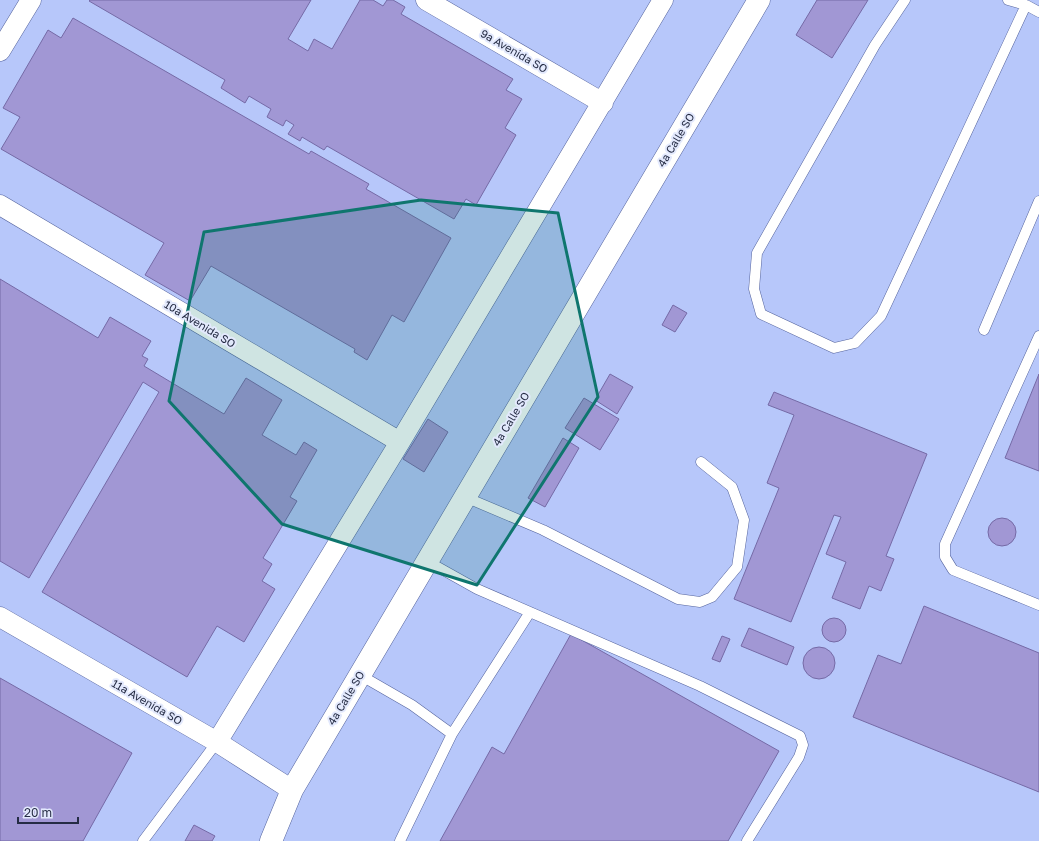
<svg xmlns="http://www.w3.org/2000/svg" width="1039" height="841" viewBox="0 0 1039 841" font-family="'Golos Text',sans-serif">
<rect width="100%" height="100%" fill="#b7c7fa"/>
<path fill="#a197d4" stroke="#756aa6" d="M90,0H311L288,39L308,51L314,39L332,49L360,0H373L383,6L387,0H393L405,7L401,14L513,79L506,90L522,99L505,128L516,135L476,205L466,199L454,219L327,146L324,150L302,137L300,141L288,134L294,125L286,120L283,126L267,117L271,109L249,96L245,103L221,88L225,80L89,1Z
M817,0H868L832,58L796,35Z
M73,18L309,154L311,151L369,184L366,189L451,238L404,322L392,315L367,360L354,352L355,349L211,266L190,301L145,275L164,243L1,149L20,117L3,108L48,30L61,38Z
M0,279L98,338L110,317L151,341L142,356L148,359L144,366L224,414L246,378L282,400L262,435L296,455L304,442L317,450L290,497L297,501L263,558L272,564L262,581L275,589L244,642L217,626L187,677L42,592L159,392L143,382L29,578L0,561Z
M673,305L687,313L675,332L662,325Z
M610,374L633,387L617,414L595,400Z
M1039,374V471L1005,458Z
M774,392L927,454L886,556L894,559L881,591L869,586L860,609L832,598L846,562L826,554L841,517L834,515L791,622L734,599L779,488L767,483L794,415L768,405Z
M584,398L619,419L600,450L565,428Z
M428,419L448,432L424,472L403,459Z
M563,438L579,448L545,507L528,498Z
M988 532a14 14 0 1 1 28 0a14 14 0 1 1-28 0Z
M924,606L1039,653V792L853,717L878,655L901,664Z
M822 630a12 12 0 1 1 24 0a12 12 0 1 1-24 0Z
M749,628L794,647L787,665L741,646Z
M571,634L779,751L728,841H440L492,747L504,754Z
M722,636L730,639L720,662L712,659Z
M803 663a16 16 0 1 1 32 0a16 16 0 1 1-32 0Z
M0,678L132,753L83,841H0Z
M194,825L215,836L212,841H185Z"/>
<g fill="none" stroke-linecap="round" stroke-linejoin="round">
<defs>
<path id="service" d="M905,0L875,45L757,253L754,289L761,314L834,348L855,343L881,316L1026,5
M1008,0L1026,5L1039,12
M984,330L1039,201
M1039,336L945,544V557L953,570L1039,605
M465,497L543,530L678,599L700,602L712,597L737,567L744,520L732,487L701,462
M427,561L477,589L700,686L800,736L803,745L799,757L747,841
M360,675L412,705L452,734
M143,841L217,742
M400,841L452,734L530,612"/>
<path id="minor" d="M426,0L603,103
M0,51L31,0
M0,205L400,442
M0,617L217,742L292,790
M217,742L400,442L663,0"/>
<path id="tertiary" d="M271,841L292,790L759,0"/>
</defs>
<use href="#service" stroke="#56659e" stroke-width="11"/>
<use href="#minor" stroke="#56659e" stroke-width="21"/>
<use href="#tertiary" stroke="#56659e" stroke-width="23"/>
<use href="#service" stroke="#fff" stroke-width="10"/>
<use href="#minor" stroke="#fff" stroke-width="20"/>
<use href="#tertiary" stroke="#fff" stroke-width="22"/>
</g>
<path fill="#0f766e" fill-opacity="0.2" stroke="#0f766e" stroke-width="3" stroke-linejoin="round" d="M421,200L558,213L598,397L477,585L282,524L169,401L204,232Z"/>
<g text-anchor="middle" stroke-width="4" stroke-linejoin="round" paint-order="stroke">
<g font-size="11" fill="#252c44" stroke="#e3e9fd">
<text transform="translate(514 51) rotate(30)" y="4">9a Avenida SO</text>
<text transform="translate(676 140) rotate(-59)" y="4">4a Calle SO</text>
<text transform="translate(200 324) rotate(31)" y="4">10a Avenida SO</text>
<text transform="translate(511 419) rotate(-59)" y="4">4a Calle SO</text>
<text transform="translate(346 698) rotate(-59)" y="4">4a Calle SO</text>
<text transform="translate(147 702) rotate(30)" y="4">11a Avenida SO</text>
</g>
</g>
<path d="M18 817v6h60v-6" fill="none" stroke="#252c44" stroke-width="2"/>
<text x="24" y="817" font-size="12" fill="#252c44" stroke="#e3e9fd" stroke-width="3" paint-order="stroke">20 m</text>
</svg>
